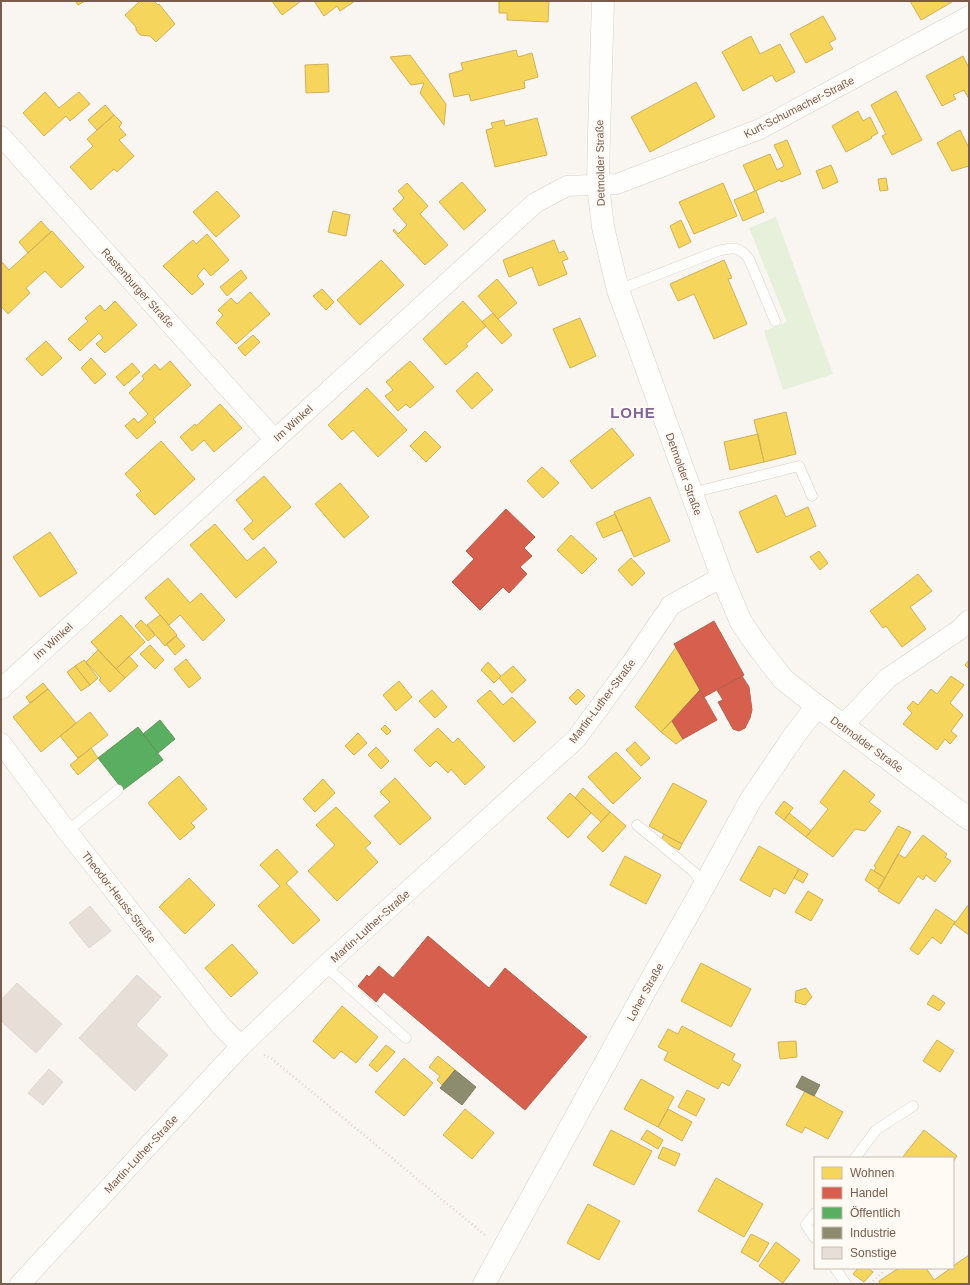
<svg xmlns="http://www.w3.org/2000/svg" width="970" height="1285" viewBox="0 0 970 1285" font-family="Arial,sans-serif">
<rect width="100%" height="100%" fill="#f9f5f0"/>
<path fill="#e7f0db" d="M776,217L833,374L783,390L764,331L787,322L749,228Z"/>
<path fill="#f6d55c" stroke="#d1b158" d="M75,1H85L78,5Z
M140,1H154L158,5L159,4L175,24L156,42L150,36L140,35L136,30V27L125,15Z
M272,1H301L282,15Z
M314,1H355L340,11L337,6L324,16Z
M499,1H549L548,22L507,20V13H499Z
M910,1H951L952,2L921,20Z
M823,16L836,39L829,43L833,49L806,63L790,34Z
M751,36L760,54L780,44L795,72L776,82L772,75L743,91L722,52Z
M516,50L518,57L532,53L538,77L524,81L525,88L471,101L469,94L454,97L449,74L463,70L461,63Z
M410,55L446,104L444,125L420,93L424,83L411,85L390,57Z
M963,56L969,68V99L964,90L953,95L956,99L942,106L926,76Z
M328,64L329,92L306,93L305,65Z
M696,82L715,117L650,152L631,117Z
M896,91L922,140L892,155L882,136L886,134L871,105Z
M45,92L59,108L79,92L90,104L70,121L66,116L44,136L23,113Z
M105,105L114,115L97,130L88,120Z
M858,111L863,121L870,117L878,133L871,137L872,138L846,152L832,126Z
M114,115L122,123L119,127L126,135L119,140L134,156L117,172L114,169L91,190L70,167L93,146L87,139Z
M537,118L547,155L495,167L486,130L493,128L491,123L504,120L505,126Z
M960,130L969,148V166L952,171L937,143Z
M787,140L801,174L781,182L780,180L755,191L743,165L770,154L777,170L784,166L774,145Z
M831,165L838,182L823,189L816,171Z
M886,178L888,190L880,191L878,179Z
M462,182L486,210L464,230L439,202Z
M407,183L428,206L420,214L448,245L425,265L393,231L394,229L398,234L407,225L393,209L404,198L398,191Z
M723,183L737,216L694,234L679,202Z
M217,191L240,216L216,237L193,212Z
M755,191H756L764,212L743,221L734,200Z
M333,211L350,215L346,236L328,232Z
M681,220L691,242L679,248L670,226Z
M41,221L51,232L28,253L19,242Z
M52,231L84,267L61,288L45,271L26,288L30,293L8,314L1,306V261L9,270Z
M207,234L229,260L211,276L204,268L197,276L204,284L192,295L163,266L193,240L196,244Z
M554,240L559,253L564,251L568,259L562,261L567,274L539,286L532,267L509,277L503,260Z
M381,260L404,285L360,325L337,300Z
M724,260L732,278L728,279L747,324L714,339L694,294L678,301L670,284Z
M241,270L247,278L227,296L220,287Z
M497,279L517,303L498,319L478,296Z
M322,289L334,302L326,310L313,296Z
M250,292L270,314L236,344L216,323L223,315L218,310L231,298L237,304Z
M115,301L137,325L105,353L96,344L103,338L99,333L80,351L68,339L88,321L85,318L100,305L105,311Z
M463,301L486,326L466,344L468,346L446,365L423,339Z
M493,313L512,335L502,344L482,322Z
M580,318L596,356L570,368L553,329Z
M253,335L260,342L245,356L238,348Z
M46,341L62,358L42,376L26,359Z
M91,358L106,374L95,384L81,368Z
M170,361L191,385L153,419L156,422L137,439L125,426L134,418L138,423L148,414L129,393L144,379L142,376L155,364L160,370Z
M410,361L434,387L410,408L406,404L398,411L385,396L393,390L386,382Z
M132,363L140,372L124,386L116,377Z
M477,372L493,390L472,409L456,391Z
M367,388L407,430L378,457L353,430L342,440L328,425Z
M220,404L242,428L214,452L204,440L192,451L180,437L195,424L196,426Z
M786,412L796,454L764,462L754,420Z
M612,428L634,455L592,489L570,461Z
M425,431L441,447L426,462L410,446Z
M758,434L764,462L730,470L724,442Z
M161,441L195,479L155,515L136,495L141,491L125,474Z
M542,467L559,483L543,498L527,481Z
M264,476L291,507L253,540L244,529L253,521L236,500Z
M340,483L369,517L344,538L315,504Z
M776,495L786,517L808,507L816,526L757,553L739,512Z
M650,497L670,541L634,557L614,512Z
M615,514L622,530L603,538L596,523Z
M215,524L247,561L264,547L277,562L236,598L190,545Z
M50,532L77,573L40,597L13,557Z
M571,535L597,559L582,574L557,550Z
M819,551L828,563L820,570L810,557Z
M631,558L645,573L632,586L618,570Z
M918,574L932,591L910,607L926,629L902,647L886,626L883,628L870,611Z
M168,578L190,603L201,593L225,620L203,641L180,615L169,625L145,598Z
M121,615L145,642L116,669L91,642Z
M160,615L177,635L165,646L147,625Z
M141,620L155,635L148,641L135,626Z
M176,636L185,646L175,655L166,644Z
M150,645L164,660L155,669L140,654Z
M676,647L700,690L661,732L635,707Z
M98,650L125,678L110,692L99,680L101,678L86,662Z
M129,656L138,666L125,678L116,669Z
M186,659L201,678L189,688L174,669Z
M84,660L98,678L90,685L75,666Z
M969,660V669L965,665Z
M488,662L501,676L494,683L481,670Z
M75,666L90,685L81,691L67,672Z
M513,666L526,680L512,693L499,678Z
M951,676L964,685L950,703L963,715L951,731L957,736L950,744L945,739L937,750L903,724L912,713L907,708L913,701L918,705L931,689L937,694Z
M399,681L412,697L396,711L383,695Z
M43,683L48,689L30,703L26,697Z
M48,689L76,723L41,752L13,717Z
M578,689L585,696L576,705L569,698Z
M432,690L447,707L435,718L419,701Z
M490,690L503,705L512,697L536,722L514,742L477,701Z
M90,712L108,735L78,758L60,736Z
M672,721L683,739L676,744L661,732Z
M385,725L391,731L387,735L381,729Z
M438,728L453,743L458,738L485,767L465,785L451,769L448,773L436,761L430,767L414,750Z
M358,733L367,743L354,755L345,746Z
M635,742L650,758L641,766L626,750Z
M376,747L389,761L381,769L368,755Z
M91,748L98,758L78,775L70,765Z
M616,752L641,778L613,804L588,777Z
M844,770L875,795L869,802L881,811L865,831L855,829L833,857L806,837L828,809L820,802Z
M179,776L207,809L191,823L195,827L180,840L148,803Z
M395,778L431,818L400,845L374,816L390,802L380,792Z
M323,779L335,793L315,812L303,799Z
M673,783L707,801L682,844L649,826Z
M583,788L610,812L601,822L575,798Z
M570,793L591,813L568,838L547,818Z
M784,801L793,808L784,820L775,813Z
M336,807L371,843L365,848L378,862L337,901L308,871L335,845L316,825Z
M610,812L626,826L603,852L587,837Z
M789,813L811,831L806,837L784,820Z
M898,826L911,832L885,878L874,871L876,867L874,866Z
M664,834L682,844L679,850L661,840Z
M923,835L947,854L945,857L951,861L935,882L926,875L923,880L918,876L899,904L878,891L898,854L905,858Z
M759,846L799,869L785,894L774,888L770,897L740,880Z
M277,849L298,872L286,883L320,920L293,944L258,906L280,886L260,865Z
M625,856L661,875L646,904L610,885Z
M799,869L808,874L803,883L794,878Z
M871,869L885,878L878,889L865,880Z
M189,878L215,905L185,934L159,907Z
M808,891L823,900L811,921L795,912Z
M969,904V935L954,924Z
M936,909L955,922L941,944L932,937L918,955L910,949Z
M232,944L258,973L231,997L205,968Z
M701,963L751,989L731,1027L681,1001Z
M806,988L812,997L805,1005L795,1002L796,991Z
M933,995L945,1003L939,1011L927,1004Z
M342,1006L378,1037L356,1063L341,1051L334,1059L313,1041Z
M682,1026L735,1054L732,1060L741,1065L729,1086L722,1082L718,1089L664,1060L668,1052L658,1047L668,1029L678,1034Z
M937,1040L954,1051L940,1072L923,1061Z
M796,1041L797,1057L780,1059L778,1042Z
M386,1045L395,1052L377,1072L369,1065Z
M438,1056L455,1070L442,1085L437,1080L440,1076L429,1067Z
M404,1058L433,1083L404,1116L375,1092Z
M641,1079L674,1097L658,1127L624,1109Z
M687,1090L705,1099L696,1116L678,1107Z
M805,1091L843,1112L828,1139L805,1127L802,1133L786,1125Z
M465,1109L494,1133L472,1159L443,1135Z
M668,1109L692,1122L682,1141L658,1127Z
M611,1130L652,1151L634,1185L593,1165Z
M647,1130L663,1140L658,1149L641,1139Z
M924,1130L957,1156L953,1162V1158H902Z
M663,1147L680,1154L675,1166L658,1158Z
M716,1178L763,1204L744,1237L698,1211Z
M588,1204L620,1221L599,1260L567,1243Z
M751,1234L769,1243L758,1262L741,1252Z
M776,1242L800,1260L783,1283L759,1266Z
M969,1255V1284H880L879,1281L899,1268H926L934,1280L951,1268H953V1266Z
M858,1268H868L873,1272L864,1282L853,1274Z"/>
<path fill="#d6604d" stroke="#ba5f4d" d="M506,509L535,537L524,548L532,556L520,567L527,574L509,593L503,587L480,610L452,582L474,559L466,551Z
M714,621L744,675L704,697L674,644Z
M742,676L749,687L752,710L750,718L745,728L739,731L733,729L718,702L723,700L717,690Z
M700,690L717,720L683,739L672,721Z
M428,936L489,988L505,968L587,1037L525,1110L384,992L376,1002L358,986L367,975L369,977L379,966L393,978Z"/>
<path fill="#5aae61" stroke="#64955b" d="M160,720L175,739L158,753L143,734Z
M138,727L163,760L123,790L98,758Z"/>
<path fill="#8c8c6e" stroke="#877e64" d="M455,1070L476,1087L462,1105L440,1088Z
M802,1076L820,1085L814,1096L796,1087Z"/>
<path fill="#e6ded7" stroke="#e2d8d2" d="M90,906L111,931L89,948L69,923Z
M137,975L161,997L136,1025L168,1055L135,1091L79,1038Z
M17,983L62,1024L36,1053L1,1021V1000Z
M49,1069L63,1082L43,1105L28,1093Z"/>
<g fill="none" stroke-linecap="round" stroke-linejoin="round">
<defs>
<path id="service" d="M618,290L718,251C733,247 739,246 749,259L775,321
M691,493L799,466L812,496
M637,825L694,872L704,886
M66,830L76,824L118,790
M325,966L406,1038
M855,1158L876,1130L913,1106
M815,1213L806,1225L815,1238
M835,1268L846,1284"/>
<path id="minor" d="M1,136L275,440
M1,689L535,203L567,186L617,184L760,129L969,16
M843,725L888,678L959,630L969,620
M1,743L66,830L221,1026L241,1046
M20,1284L241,1046L325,966L576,739L631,664L671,605L722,577"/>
<path id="tertiary" d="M484,1284L646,989L704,886L750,801L794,736L817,706"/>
<path id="secondary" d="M603,1L599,135L598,185L603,227L618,290L722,577L741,622L758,647L783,679L817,706L969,819"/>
</defs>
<use href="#service" stroke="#d7d1cb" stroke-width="11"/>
<use href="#minor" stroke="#d7d1cb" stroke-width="21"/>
<use href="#tertiary" stroke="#d7d1cb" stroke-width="23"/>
<use href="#secondary" stroke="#d9d2cb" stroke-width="23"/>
<path stroke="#dcd5d0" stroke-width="2.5" stroke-dasharray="1 3" stroke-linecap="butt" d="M587,1034L593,1039
M264,1055L272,1059L485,1235
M870,1284L883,1272"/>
<use href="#service" stroke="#fefefd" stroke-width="10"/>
<use href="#minor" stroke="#fefefd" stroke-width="20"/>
<use href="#tertiary" stroke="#fefefd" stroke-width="22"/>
<use href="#secondary" stroke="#fefefd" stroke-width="22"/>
</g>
<g text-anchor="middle" stroke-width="4" stroke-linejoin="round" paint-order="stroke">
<g font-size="11" fill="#7a5c4d" stroke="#fffaf3">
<text transform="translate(799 107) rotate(-27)" y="4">Kurt-Schumacher-Straße</text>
<text transform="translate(600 163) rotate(-91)" y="4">Detmolder Straße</text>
<text transform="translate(138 288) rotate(48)" y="4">Rastenburger Straße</text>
<text transform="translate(293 423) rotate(-42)" y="4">Im Winkel</text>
<text transform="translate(684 474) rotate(70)" y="4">Detmolder Straße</text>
<text transform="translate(53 641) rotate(-42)" y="4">Im Winkel</text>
<text transform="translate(602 701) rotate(-53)" y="4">Martin-Luther-Straße</text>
<text transform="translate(867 744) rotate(36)" y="4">Detmolder Straße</text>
<text transform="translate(119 897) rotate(52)" y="4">Theodor-Heuss-Straße</text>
<text transform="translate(370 926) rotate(-42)" y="4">Martin-Luther-Straße</text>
<text transform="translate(645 992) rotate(-61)" y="4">Loher Straße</text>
<text transform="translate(141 1154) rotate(-47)" y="4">Martin-Luther-Straße</text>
</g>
<g font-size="15" font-weight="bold" letter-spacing="1" fill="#846695" stroke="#fffaf3">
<text x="633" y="418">LOHE</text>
</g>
</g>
<rect width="970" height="1285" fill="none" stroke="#7a5c4d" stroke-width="4"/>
<rect x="814" y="1157" width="140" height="112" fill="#fffaf3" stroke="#cabbb1"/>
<rect x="822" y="1167" width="20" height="12" fill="#f6d55c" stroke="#cabbb1"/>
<text x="850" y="1177" font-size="12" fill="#7a5c4d">Wohnen</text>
<rect x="822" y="1187" width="20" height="12" fill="#d6604d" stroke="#cabbb1"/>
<text x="850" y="1197" font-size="12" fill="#7a5c4d">Handel</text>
<rect x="822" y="1207" width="20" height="12" fill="#5aae61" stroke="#cabbb1"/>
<text x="850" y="1217" font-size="12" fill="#7a5c4d">Öffentlich</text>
<rect x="822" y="1227" width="20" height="12" fill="#8c8c6e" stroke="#cabbb1"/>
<text x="850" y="1237" font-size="12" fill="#7a5c4d">Industrie</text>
<rect x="822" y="1247" width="20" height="12" fill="#e6ded7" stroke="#cabbb1"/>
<text x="850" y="1257" font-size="12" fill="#7a5c4d">Sonstige</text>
</svg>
